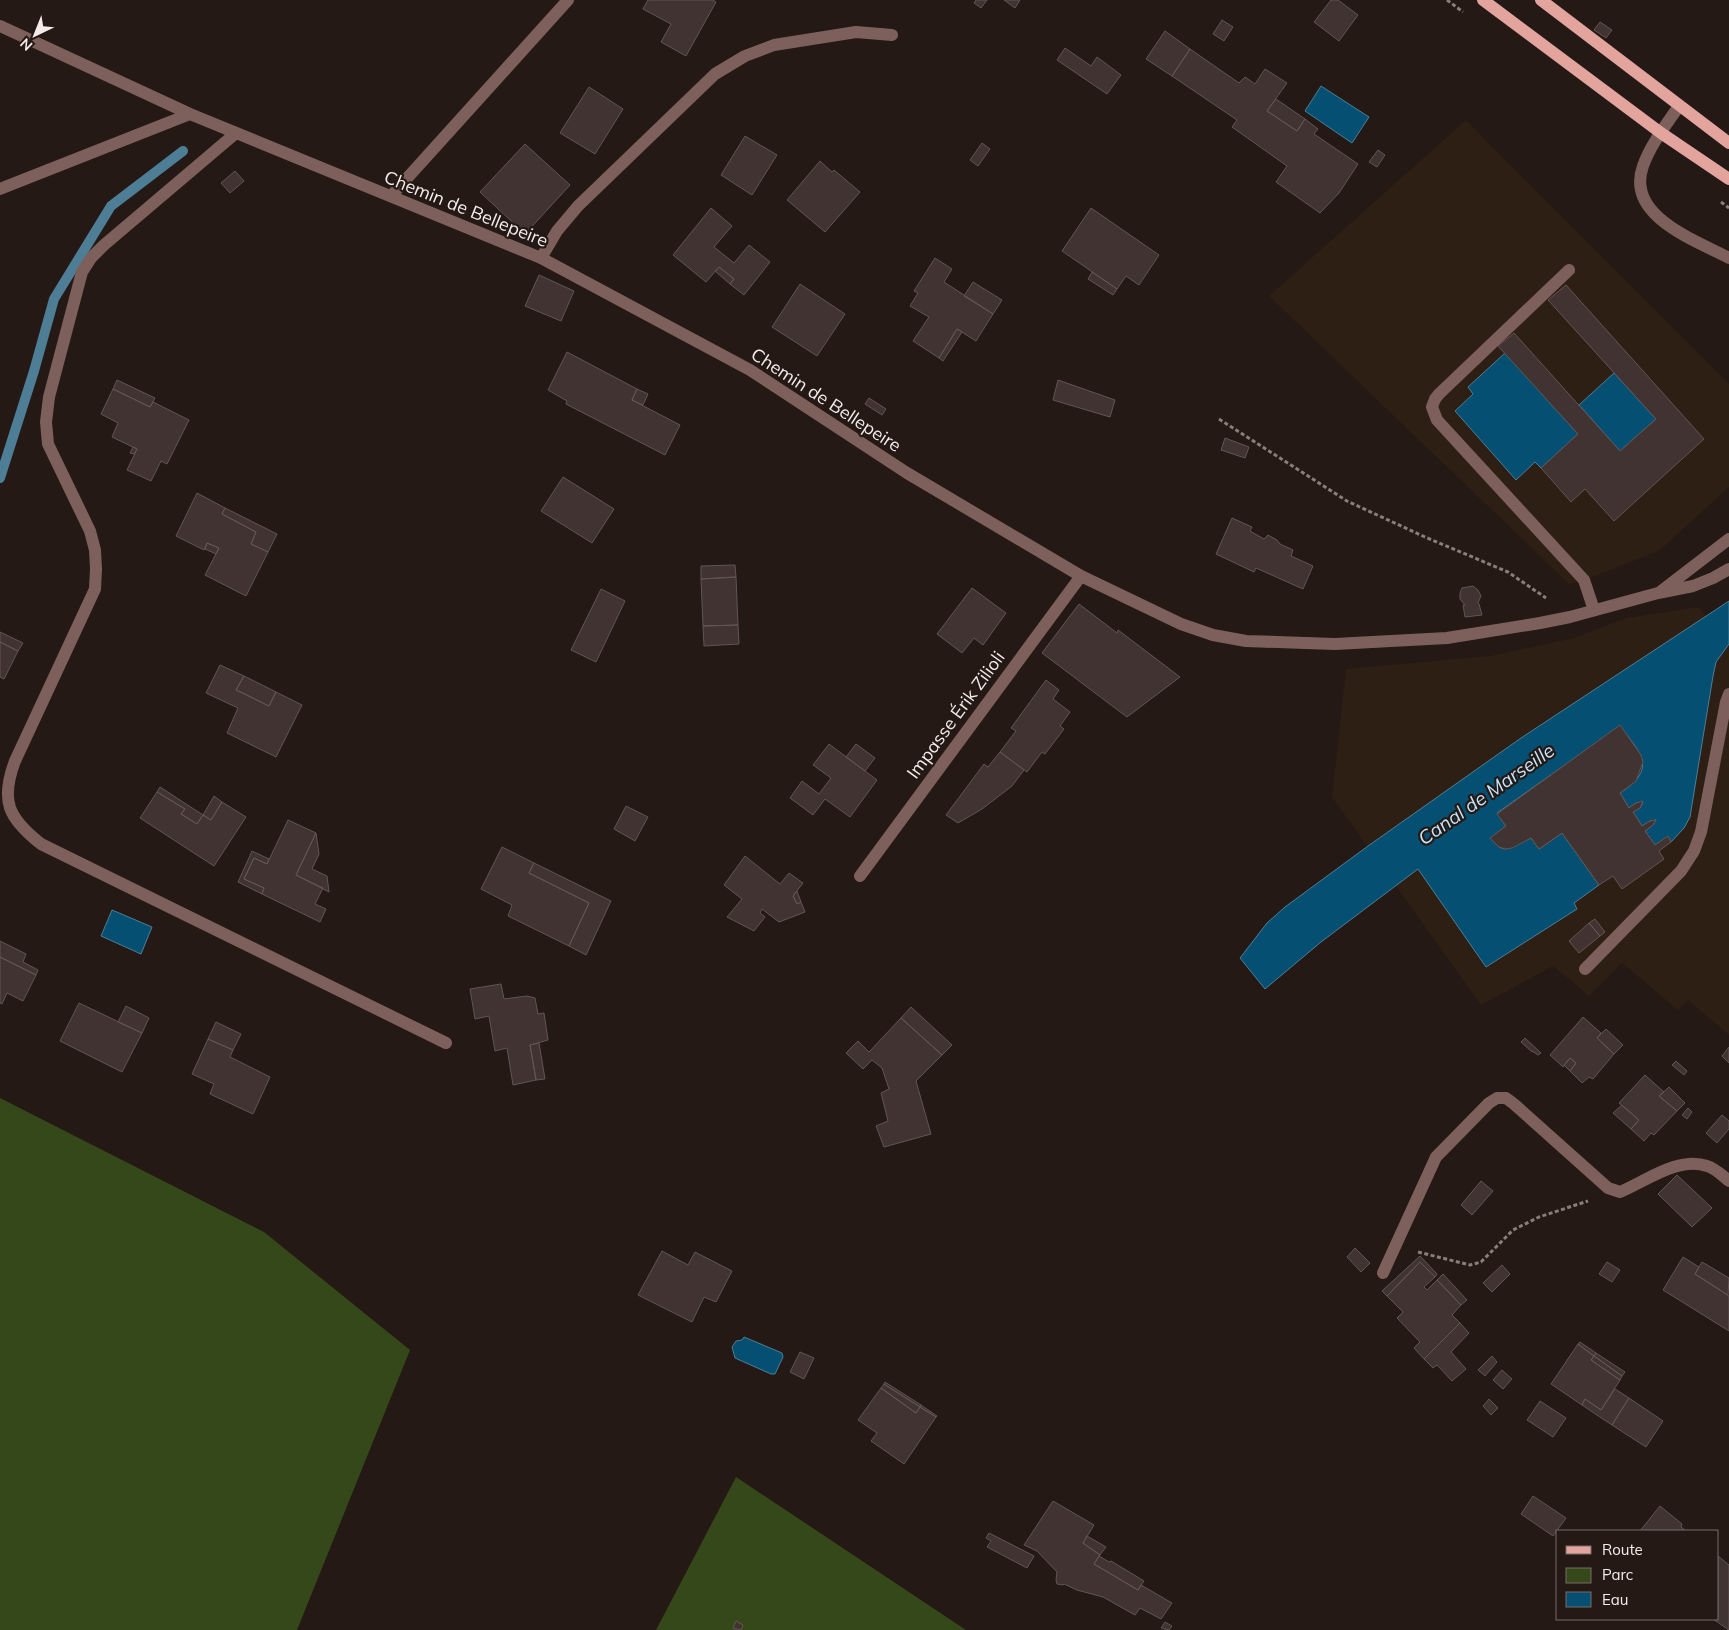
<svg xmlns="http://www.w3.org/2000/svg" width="1729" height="1630" viewBox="0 0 1729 1630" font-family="Mulish,sans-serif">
<rect width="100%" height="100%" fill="#241914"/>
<path fill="#2e1f14" d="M1466,120L1729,384V487L1659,551L1584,580L1569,584L1269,296Z
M1699,607L1727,644H1729V1035L1688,1000L1678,1010L1622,963L1589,996L1553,966L1481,1005L1332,797L1346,669L1490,656L1574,638L1626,618Z"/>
<path fill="#35481a" d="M0,1098L264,1232L410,1350L297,1630H0Z
M736,1477L966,1630H656Z"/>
<path fill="#054f73" stroke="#4d7e96" d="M1321,86L1369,117L1352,143L1305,111Z
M1505,353L1578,434L1541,468L1535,462L1516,480L1455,411L1473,394L1468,387Z
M1614,373L1656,419L1620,451L1579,405Z
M1729,601V644L1716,662L1713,676L1690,817L1684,828L1671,842L1668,837L1655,845L1645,831L1653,825L1656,820L1650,821L1642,826L1633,812L1640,808L1643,802L1636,803L1629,808L1620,793C1658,768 1641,754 1620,726L1497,813L1506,826L1491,838L1499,847L1505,849L1531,838L1539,849L1562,833L1599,885L1574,903L1577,909L1486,967L1418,869L1321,942L1265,989L1240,958L1267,923L1285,907L1368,846L1521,738Z
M112,910L152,927L141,954L101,936Z
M744,1337L782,1353L783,1357L775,1374H771L735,1358L732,1347L736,1341L742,1340Z"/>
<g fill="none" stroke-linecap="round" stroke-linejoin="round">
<path stroke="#4d7e96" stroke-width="10" d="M0,478L34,371L54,299L111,206L183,151"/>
</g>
<path fill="#413332" stroke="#645454" d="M648,0H713L716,2L686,56L661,42L671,24L643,9Z
M976,0H987L981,8L974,3Z
M1004,0H1020L1015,8Z
M1331,0H1338L1358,15L1339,41L1314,22Z
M1222,20L1233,27L1224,41L1213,34Z
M1600,22L1612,30L1606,38L1594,30Z
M1165,31L1190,49L1172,76L1146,59Z
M1065,48L1091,66L1097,57L1121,75L1107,94L1057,60Z
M1190,49L1239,83L1245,77L1255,84L1265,69L1287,83L1267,111L1297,131L1305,119L1318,129L1314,134L1358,164L1339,193L1320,213L1276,182L1287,166L1232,127L1237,120L1172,76Z
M589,87L623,109L595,154L560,133Z
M1276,99L1305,119L1297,131L1267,111Z
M745,136L777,155L752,195L721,175Z
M982,143L990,149L978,166L970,160Z
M525,144L570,185L525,234L480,192Z
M1378,150L1385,155L1377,167L1369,162Z
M820,161L832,172L834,170L860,192L825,232L787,200Z
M235,171L244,181L230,193L221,183Z
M711,208L732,226L714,247L734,263L749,245L770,262L744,295L730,284L734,279L719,267L706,282L673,255Z
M1091,208L1159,255L1139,285L1126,276L1117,289L1062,251Z
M935,258L952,269L944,282L993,314L976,341L957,329L939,358L913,341L929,317L910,306L918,293L914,291Z
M719,267L734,279L730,284L715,271Z
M1092,272L1117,289L1113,295L1088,279Z
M539,275L574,291L561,321L525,306Z
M973,282L1002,300L993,314L964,296Z
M800,284L845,314L817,356L772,327Z
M1566,285L1704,439L1614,521L1585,489L1571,502L1541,468L1578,434L1498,346L1514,333L1620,451L1656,419L1548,300Z
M957,329L962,332L943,361L939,358Z
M567,352L637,389L632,400L680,425L665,455L566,404L567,401L548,390Z
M117,380L155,398L150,407L113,389Z
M1058,380L1115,400L1110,417L1053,400Z
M113,389L150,407L153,402L189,420L167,464L161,461L151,481L127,470L137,449L112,437L118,423L101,414Z
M637,389L648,394L643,405L632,400Z
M869,398L886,409L882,415L865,404Z
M1225,438L1249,447L1245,458L1221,450Z
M133,447L137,449L134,454L130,453Z
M563,477L614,509L592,543L541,511Z
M197,493L225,508L222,514L256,532L251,544L268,552L246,596L205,575L219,548L207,543L204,550L176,536Z
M225,508L277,534L268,552L251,544L256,532L222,514Z
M1232,518L1252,527L1250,531L1264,539L1268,535L1277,540L1280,544L1293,550L1291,556L1313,566L1303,589L1256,568L1254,572L1216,554Z
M207,543L219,548L216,554L205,549Z
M735,565L736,577L701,579V566Z
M736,577L738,625L703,626L701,579Z
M1473,586L1478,590L1481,596L1478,603L1479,604L1482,615L1465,617L1463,605H1465L1460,599V593L1462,588Z
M972,588L1006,613L983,645L974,638L962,653L937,634Z
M601,589L625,601L596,662L571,650Z
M1079,604L1117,633L1118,630L1180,677L1127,717L1042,653Z
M738,625L739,644L704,646L703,626Z
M0,632L23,643L18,651L0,642Z
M0,642L18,651L4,679L0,677Z
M220,665L244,676L236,690L245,694L269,706L276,692L302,705L276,757L227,733L238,708L206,693Z
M244,676L276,692L269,706L236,690Z
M1046,680L1059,690L1053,699L1070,712L1060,726L1064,729L1045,754L1042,752L1027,772L1000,752L1016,731L1011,728Z
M1620,725L1641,755L1643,762L1636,781L1620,793L1629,808L1636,803L1643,801L1640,808L1633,812L1642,826L1650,821L1656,820L1653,825L1645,831L1655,845L1668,836L1671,842L1659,851L1664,859L1622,889L1613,876L1599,885L1562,833L1539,849L1531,838L1512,848L1505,849L1499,847L1490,838L1506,826L1497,814Z
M829,744L877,780L850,817L825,799L813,815L790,798L802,781L819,794L831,778L813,765Z
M856,744L875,758L865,771L846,757Z
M1000,752L1024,770L1012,786L982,809L958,823L946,815L984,764L988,767Z
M160,787L203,815L197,824L181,814L185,809L157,792Z
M157,792L185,809L181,814L197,824L203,815L211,820L222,802L246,817L214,866L140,818Z
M214,796L222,802L211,820L203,815Z
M626,806L648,817L635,841L614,829Z
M288,820L316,833L296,875L323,888L315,904L326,909L320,922L262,894L264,888L244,879L254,858L267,864Z
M316,833L319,854L312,869L327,876L329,892L296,875Z
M502,847L534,863L529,873L589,903L569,946L508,916L512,905L481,889Z
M252,851L269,859L267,864L254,858L244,879L264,888L262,894L238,882Z
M745,856L780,884L789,873L803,883L793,896L797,904L801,902L805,912L779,922L762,909L760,913L765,917L754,931L727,917L742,899L724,885Z
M534,863L611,901L586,955L569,946L589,903L529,873Z
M797,891L801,902L797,904L793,896Z
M1595,919L1605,932L1600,936L1589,923Z
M1589,923L1600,936L1579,953L1569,941Z
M0,941L26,954L23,962L38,970L36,975L0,957Z
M0,957L36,975L23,1001L7,993L2,1004L0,1003Z
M501,984L504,999L527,996L535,998L538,1014L544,1013L548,1040L530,1045L536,1080L513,1085L507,1048L495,1051L489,1016L475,1019L470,989Z
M79,1003L142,1033L122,1072L60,1041Z
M126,1006L149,1018L142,1033L118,1022Z
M911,1007L952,1045L942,1055L901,1018Z
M1583,1017L1601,1033L1597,1038L1614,1054L1593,1079L1589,1077L1582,1083L1570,1071L1576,1063L1570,1058L1563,1067L1550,1055Z
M901,1018L942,1055L916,1081L931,1134L884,1147L876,1126L888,1121L881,1093L889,1089L882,1068L872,1060L863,1069L846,1053L858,1041L869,1052Z
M216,1022L241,1034L233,1050L208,1039Z
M1606,1029L1623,1045L1614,1054L1597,1038Z
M1525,1038L1541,1053L1538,1055L1532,1051V1052L1521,1042Z
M208,1039L233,1050L230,1057L270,1077L253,1114L210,1094L214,1084L192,1074Z
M539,1043L545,1079L536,1080L530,1045Z
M1729,1047V1063L1722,1056Z
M1570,1058L1576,1063L1570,1071L1564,1065Z
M1676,1061L1687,1071L1684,1075L1672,1065Z
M1645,1075L1664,1092L1659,1096L1677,1111L1654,1135L1651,1133L1644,1141L1631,1129L1639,1120L1619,1103Z
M1669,1087L1685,1103L1677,1111L1659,1096Z
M1622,1105L1639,1120L1631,1129L1613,1113Z
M1688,1108L1692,1112L1687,1119L1682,1115Z
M1722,1115L1729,1121V1129L1717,1143L1706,1133Z
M1677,1175L1712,1208L1692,1227L1658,1194Z
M1481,1181L1493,1191L1472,1215L1461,1205Z
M1355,1248L1370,1263L1361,1272L1347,1257Z
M662,1251L688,1265L695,1252L732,1271L716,1302L704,1297L692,1322L638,1295Z
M1420,1256L1437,1274L1435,1277L1420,1262L1387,1296L1382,1291Z
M1683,1257L1699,1267L1695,1274L1729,1296V1331L1663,1290Z
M1420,1262L1435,1277L1424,1287L1427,1290L1437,1280L1461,1305L1452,1315L1460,1323L1424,1359L1414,1348L1420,1342L1397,1318L1403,1312L1387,1296Z
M1607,1262L1620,1270L1612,1282L1599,1274Z
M1702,1262L1729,1278L1728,1295L1695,1274Z
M1502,1265L1510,1274L1492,1292L1483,1283Z
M1443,1274L1467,1300L1461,1305L1437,1280Z
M1460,1323L1469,1333L1451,1352L1466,1369L1452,1381L1437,1365L1433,1368L1424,1359Z
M1580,1342L1596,1353L1594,1356L1578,1344Z
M1578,1344L1594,1356L1591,1360L1620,1380L1601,1410L1585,1399L1582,1405L1551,1384Z
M800,1352L814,1358L804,1379L790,1372Z
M1596,1353L1625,1372L1622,1376L1594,1356Z
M1492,1356L1497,1362L1485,1376L1478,1370Z
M1594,1356L1622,1376L1620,1380L1591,1360Z
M1502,1370L1512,1379L1503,1389L1493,1380Z
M885,1382L921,1405L920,1407L884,1384Z
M884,1384L920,1407L916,1413L881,1388Z
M881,1388L916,1413L920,1407L936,1417L904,1464L871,1441L877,1433L858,1420Z
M1615,1389L1629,1398L1612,1425L1582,1405L1585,1399L1601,1410Z
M1629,1398L1663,1421L1646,1447L1612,1425Z
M1489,1399L1498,1408L1491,1415L1483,1406Z
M1540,1401L1566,1418L1553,1437L1527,1420Z
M921,1405L937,1416L936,1417L920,1407Z
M1533,1496L1566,1518L1553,1536L1521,1514Z
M1053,1501L1094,1525L1083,1543L1100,1555L1094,1564L1138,1590L1141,1585L1172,1603L1161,1619L1140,1608L1135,1615L1103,1597L1077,1590L1064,1584L1063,1585L1057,1584L1056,1580L1057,1572L1037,1551L1024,1545Z
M1660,1506L1682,1524L1681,1527L1686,1531H1640Z
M989,1533L1034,1556L1027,1568L987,1547L991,1541L986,1538Z
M1087,1536L1106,1547L1100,1555L1083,1543Z
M1099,1556L1109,1562L1111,1561L1144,1581L1138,1590L1094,1564Z
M1718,1556L1729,1565V1630L1713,1619H1718Z
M736,1621L743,1625L741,1630L733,1628Z
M1165,1622L1172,1626L1169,1630L1161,1628Z"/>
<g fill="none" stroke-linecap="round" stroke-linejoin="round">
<path stroke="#887e7a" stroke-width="3" stroke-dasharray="4 2.5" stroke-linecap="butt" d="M1447,0L1463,12
M1721,202L1729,208
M1219,419L1347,501L1425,537L1508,572L1546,598
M1418,1252L1470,1265L1481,1262L1513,1230L1539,1217L1588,1201"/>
<path stroke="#7d605c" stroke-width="12" d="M0,26L190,114L541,258L750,370L907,473L1081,576L1181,624L1213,635L1246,641L1335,644L1447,638L1540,623L1570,617L1658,593L1693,586L1713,578L1729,569
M1679,106C1666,125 1651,144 1643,166C1625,216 1695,240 1729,258
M236,133L104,245L91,258L82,272L49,397L46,422L48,444L90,531L95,550L96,569L95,589L15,761C0,801 8,818 41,844L446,1043
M0,189L190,114
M391,196L568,0
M541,258L557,231L578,206L715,74L745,56L774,45L856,32L892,35
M1569,270L1439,394L1435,399L1432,407L1437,420L1584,580L1594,610
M1660,592L1729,539
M860,876L1081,576
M1585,969L1681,871L1694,851L1701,832L1726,702L1729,694
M1383,1273L1436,1157L1489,1103L1497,1098H1506L1514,1104L1608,1188L1620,1192C1646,1181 1679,1156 1707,1166C1715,1168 1723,1176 1729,1181"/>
<path stroke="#e2a49d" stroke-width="12" d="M1483,0L1661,133L1729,179
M1541,0L1729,143"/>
</g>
<g text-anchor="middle" stroke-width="4.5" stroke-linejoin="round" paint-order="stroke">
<g font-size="18" fill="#f5ece9" stroke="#241914">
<text transform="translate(466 209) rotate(22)" y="6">Chemin de Bellepeire</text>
<text transform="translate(826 400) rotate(33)" y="6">Chemin de Bellepeire</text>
<text transform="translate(956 715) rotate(-54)" y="6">Impasse Érik Zilioli</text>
</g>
<g font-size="19" font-style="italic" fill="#c4e5fc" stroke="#241914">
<text transform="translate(1486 794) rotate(-35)" y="7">Canal de Marseille</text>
</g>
</g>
<rect x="1556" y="1530" width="162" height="90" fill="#241914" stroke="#786d69"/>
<rect x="1566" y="1546" width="25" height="8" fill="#e2a49d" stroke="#786d69"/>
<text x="1602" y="1555" font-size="15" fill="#f5ece9">Route</text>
<rect x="1566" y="1568" width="25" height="15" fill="#35481a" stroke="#786d69"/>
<text x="1602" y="1580" font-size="15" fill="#f5ece9">Parc</text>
<rect x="1566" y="1592" width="25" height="15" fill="#054f73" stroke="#786d69"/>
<text x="1602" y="1605" font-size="15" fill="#f5ece9">Eau</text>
<g transform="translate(35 35) rotate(223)" stroke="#241914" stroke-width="4" paint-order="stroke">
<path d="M0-4L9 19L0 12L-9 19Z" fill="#f5ece9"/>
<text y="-8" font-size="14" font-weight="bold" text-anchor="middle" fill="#f5ece9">N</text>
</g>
</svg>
